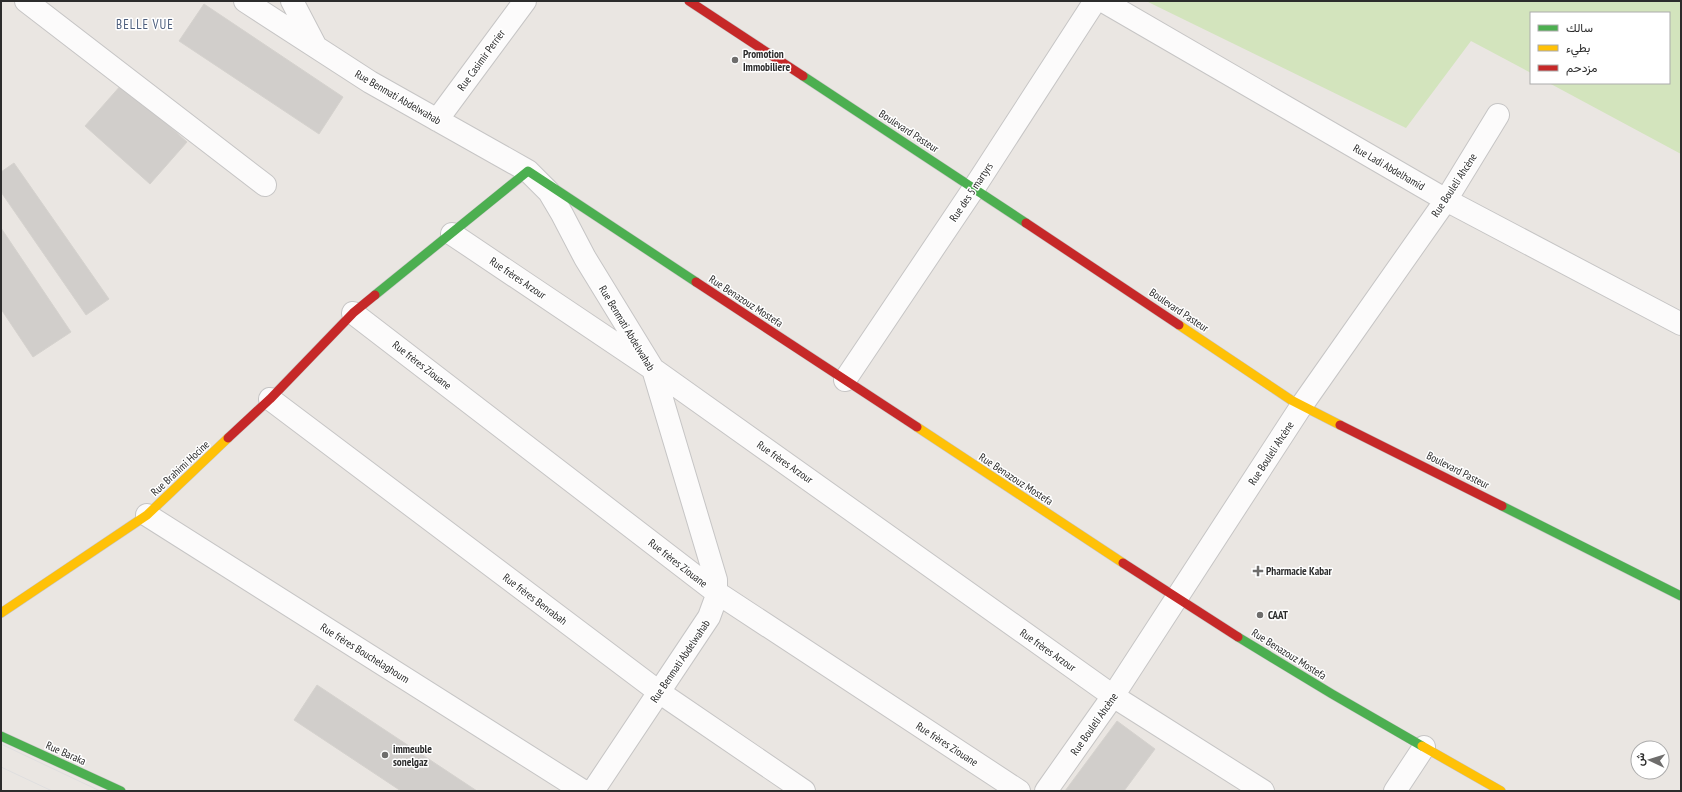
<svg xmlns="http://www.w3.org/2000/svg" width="1682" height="792" viewBox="0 0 1682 792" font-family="'PT Sans Narrow',Vazirmatn,sans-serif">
<rect width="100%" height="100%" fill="#eae6e2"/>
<path fill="#d3e4bd" d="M1146,1H1681V154L1549,83H1669V13H1531V73L1471,41L1406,128Z"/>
<path fill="#d1cecb" stroke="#d5d2ce" d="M204,4L343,97L319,134L179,41Z
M122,84L187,142L150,184L85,126Z
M14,163L109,299L86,315L1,192V172Z
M1,228L71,332L33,357L1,309Z
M317,685L477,791H401L294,720Z
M1117,721L1155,749L1124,791H1065Z"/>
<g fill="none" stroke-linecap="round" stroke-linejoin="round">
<defs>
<path id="street" d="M26,1L265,185
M245,1L370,82L528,171L549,192L562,214L585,258L653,369L716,580V598L709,617L593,791
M292,1L315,45
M1103,1L1446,200L1681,324
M437,120L525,1
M452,234L653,369L1113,696L1263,791
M353,313L716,592L1019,791
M845,380L974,188L1095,1
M270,399L659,692L804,791
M147,515L583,791
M1046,791L1113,696L1302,405L1446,200L1498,115
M1395,791L1424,747"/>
<path id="fast" d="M803,76L1026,223
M375,295L528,171L696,282
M1502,506L1681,596
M1238,637L1332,694L1422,746
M1,736L121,791"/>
<path id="slow" d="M1179,325L1291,400L1340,425
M917,427L1123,563
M1,613L147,515L228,438
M1422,746L1501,791"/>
<path id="jam" d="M689,1L803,76
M1026,223L1179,325
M696,282L917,427
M1340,425L1502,506
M228,438L270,399L353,313L375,295
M1123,563L1238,637"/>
</defs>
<use href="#street" stroke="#c6c5c5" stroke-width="24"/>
<use href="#fast" stroke="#c6c5c5" stroke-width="10"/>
<use href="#slow" stroke="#c6c5c5" stroke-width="10"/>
<use href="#jam" stroke="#c6c5c5" stroke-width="10"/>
<use href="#street" stroke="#fcfbfb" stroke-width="22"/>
<use href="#fast" stroke="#4caf50" stroke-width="9"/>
<use href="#slow" stroke="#ffc107" stroke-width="9"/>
<use href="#jam" stroke="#c62828" stroke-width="9"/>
<path stroke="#dfdedf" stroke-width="1" d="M1,744L100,791
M1,767L52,791"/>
</g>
<g fill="#6e6d6c" stroke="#fff" stroke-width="1.5">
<circle cx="735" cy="60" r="4"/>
<path d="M1256 565h4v4h4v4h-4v4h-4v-4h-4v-4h4z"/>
<circle cx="1260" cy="615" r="4"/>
<circle cx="385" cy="755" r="4"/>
</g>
<g text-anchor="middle" stroke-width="3" stroke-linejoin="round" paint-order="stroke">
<g font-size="11" font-weight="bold" fill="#2c2c2c" stroke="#fff" text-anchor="start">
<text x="743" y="58">Promotion<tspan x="743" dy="13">Immobiliere</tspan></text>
<text x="1266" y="575">Pharmacie Kabar</text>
<text x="1268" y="619">CAAT</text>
<text x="393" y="753">immeuble<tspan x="393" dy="13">sonelgaz</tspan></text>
</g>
<g font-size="11" fill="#2c2c2c" stroke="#fff">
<text transform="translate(481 60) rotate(-54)" y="4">Rue Casimir Perrier</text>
<text transform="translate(398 97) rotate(30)" y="4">Rue Benmati Abdelwahab</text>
<text transform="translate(909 131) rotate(33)" y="4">Boulevard Pasteur</text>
<text transform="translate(1389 167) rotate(30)" y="4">Rue Ladi Abdelhamid</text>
<text transform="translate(1454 185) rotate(-57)" y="4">Rue Bouleli Ahcène</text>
<text transform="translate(971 192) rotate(-56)" y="4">Rue des 5 martyrs</text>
<text transform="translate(518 278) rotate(34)" y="4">Rue frères Arzour</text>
<text transform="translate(746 301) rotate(33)" y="4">Rue Benazouz Mostefa</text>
<text transform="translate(1179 310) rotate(34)" y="4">Boulevard Pasteur</text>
<text transform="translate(627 328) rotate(59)" y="4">Rue Benmati Abdelwahab</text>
<text transform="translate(422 365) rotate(38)" y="4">Rue frères Ziouane</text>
<text transform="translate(1271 453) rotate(-57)" y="4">Rue Bouleli Ahcène</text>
<text transform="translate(785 462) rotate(35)" y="4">Rue frères Arzour</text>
<text transform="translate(180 468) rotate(-43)" y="4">Rue Brahimi Hocine</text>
<text transform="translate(1458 470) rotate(27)" y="4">Boulevard Pasteur</text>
<text transform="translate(1016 479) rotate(33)" y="4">Rue Benazouz Mostefa</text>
<text transform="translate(678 563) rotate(38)" y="4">Rue frères Ziouane</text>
<text transform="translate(535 599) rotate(37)" y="4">Rue frères Benrabah</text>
<text transform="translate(1048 650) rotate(35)" y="4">Rue frères Arzour</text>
<text transform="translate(365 653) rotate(32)" y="4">Rue frères Bouchelaghoum</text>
<text transform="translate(1289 654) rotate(32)" y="4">Rue Benazouz Mostefa</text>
<text transform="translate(680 661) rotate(-56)" y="4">Rue Benmati Abdelwahab</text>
<text transform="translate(1094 724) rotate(-55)" y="4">Rue Bouleli Ahcène</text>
<text transform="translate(947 744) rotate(33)" y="4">Rue frères Ziouane</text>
<text transform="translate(66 753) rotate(24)" y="4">Rue Baraka</text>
</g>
<g font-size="13" letter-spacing="1" fill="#4d5e7c" stroke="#fff">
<text x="145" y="29">BELLE VUE</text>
</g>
</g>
<rect width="1682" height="792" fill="none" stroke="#2c2c2c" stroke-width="4"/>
<rect x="1530" y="12" width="140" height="72" fill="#ffffff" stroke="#ababab"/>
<rect x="1538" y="25" width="20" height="6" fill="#4caf50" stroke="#ababab"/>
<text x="1566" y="32" font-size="12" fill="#2c2c2c">سالك</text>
<rect x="1538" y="45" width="20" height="6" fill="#ffc107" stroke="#ababab"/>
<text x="1566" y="52" font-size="12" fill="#2c2c2c">بطيء</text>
<rect x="1538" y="65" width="20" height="6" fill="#c62828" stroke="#ababab"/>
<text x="1566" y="72" font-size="12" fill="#2c2c2c">مزدحم</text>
<g transform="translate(1650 760) rotate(274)"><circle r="19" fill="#ffffff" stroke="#ababab"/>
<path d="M0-3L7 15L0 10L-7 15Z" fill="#6e6d6c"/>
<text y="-6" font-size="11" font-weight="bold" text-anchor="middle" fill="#2c2c2c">ش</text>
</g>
</svg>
